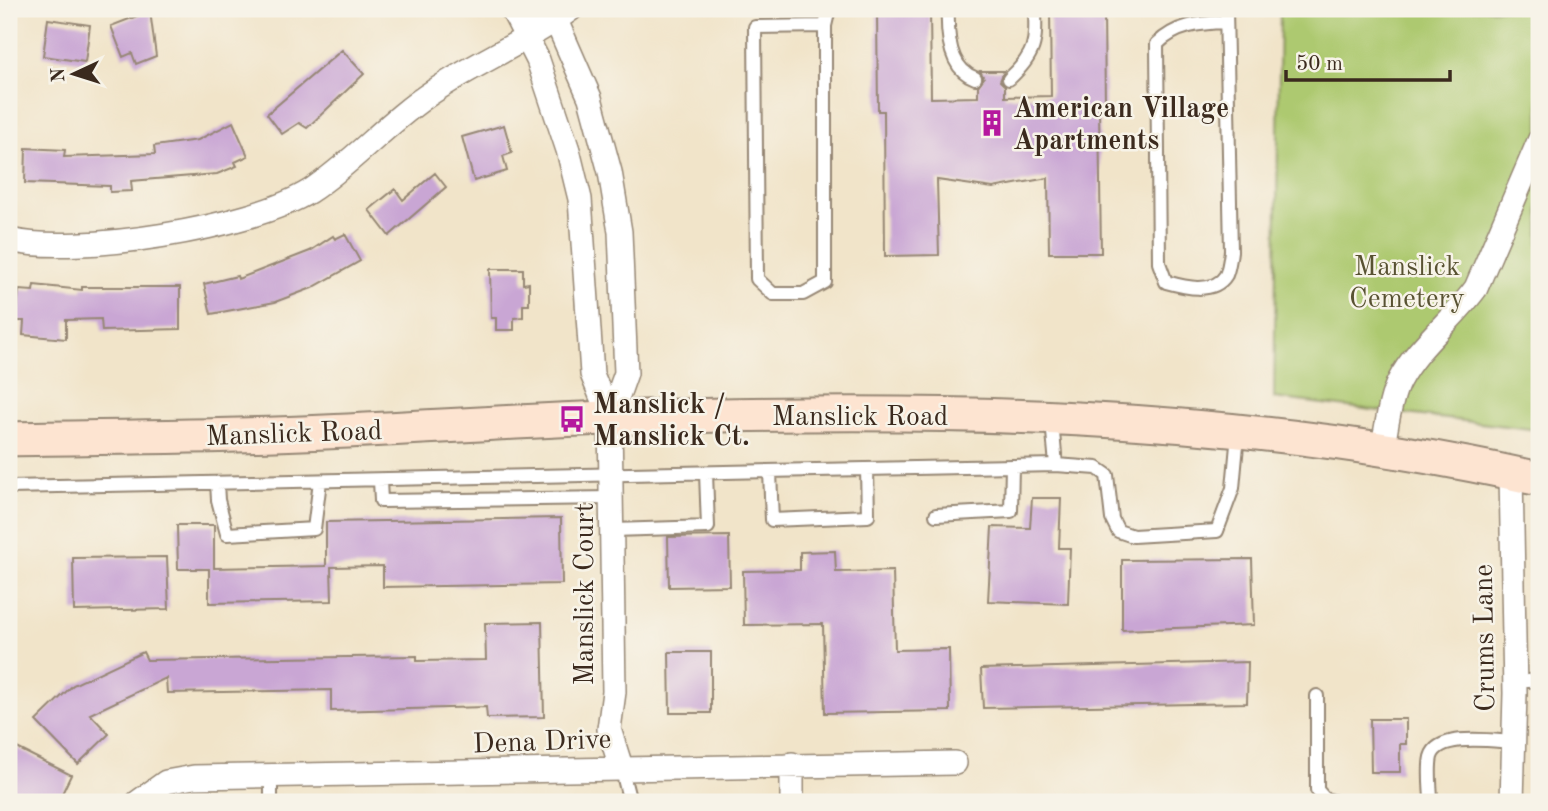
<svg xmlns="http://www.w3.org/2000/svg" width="1548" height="811" viewBox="0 0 1548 811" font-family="'Old Standard TT',serif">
<rect width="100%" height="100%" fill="#f7f3e8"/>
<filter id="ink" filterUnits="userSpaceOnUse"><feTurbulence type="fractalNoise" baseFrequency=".0143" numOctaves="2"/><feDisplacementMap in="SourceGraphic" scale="14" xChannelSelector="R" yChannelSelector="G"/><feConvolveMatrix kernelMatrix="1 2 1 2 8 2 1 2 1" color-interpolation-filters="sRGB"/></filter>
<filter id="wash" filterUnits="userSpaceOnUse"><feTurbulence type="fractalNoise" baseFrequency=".00686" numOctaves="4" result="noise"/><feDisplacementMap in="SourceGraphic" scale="28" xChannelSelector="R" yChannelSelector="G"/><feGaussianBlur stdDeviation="1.57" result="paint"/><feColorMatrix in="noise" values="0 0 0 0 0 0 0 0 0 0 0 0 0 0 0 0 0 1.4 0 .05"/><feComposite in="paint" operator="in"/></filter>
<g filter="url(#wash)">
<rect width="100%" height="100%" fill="#f1e4c9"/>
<path fill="#adc96f" stroke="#747a46" stroke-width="2" d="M1280,9H1539V430L1274,398Z"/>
<g id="blocks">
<path fill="#c9a6d4" d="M930,9L931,98L978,97V86L984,78L980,71H1004L1000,81L1005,86V97L1051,96L1050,9H1104L1105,108H1099L1101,253H1049L1048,178L993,188L937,180L939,255L885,256L884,111H878L877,10Z
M150,11L156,56L136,64L132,53L123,57L111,26Z
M48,19L90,25L85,62L43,56Z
M342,50L364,74L307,128L299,123L282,134L267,114Z
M233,122L248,156L235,162L237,166L217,174L131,181L132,191L110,192V186L25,183L26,148L65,150L64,157L155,154L154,146L198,140Z
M504,125L512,153L503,156L507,171L474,181L462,137Z
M435,173L446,187L389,236L369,210L395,189L403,200Z
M345,234L360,261L312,288L275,302L211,314L204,284L237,276L238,279L310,251L333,236L335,239Z
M490,269H523V284L529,283V305H523V317L514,318V330H496V318H491Z
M34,285L82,290V287H180V329L102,331L101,319L66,320V339L23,335L24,321H16L19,290L33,291Z
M1032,498H1061L1059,548H1070L1068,604L988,601L992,527L1030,528Z
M561,518L562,584L383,587V566L331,567L332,601L209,603V569H178L177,525H214V568L326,566V522Z
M729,536L730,586L669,587L668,537Z
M835,551L836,572L893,571L895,650L949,649L950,711L825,713L823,624L744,625L743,571L800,570V552Z
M167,557L169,609L74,611L73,558Z
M1252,559L1254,625L1122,630V560Z
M542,622L544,717L487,718L486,707L331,711V690L167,693L166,678L90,714L109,734L78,764L36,721L73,685L143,652L147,660L417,656V661L486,660L485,623Z
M669,652H711V713H670Z
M1248,662L1247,703L983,708L981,669Z
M1370,719H1406V744H1400V772H1371Z
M17,748L71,775L58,802H28L9,793V763Z"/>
</g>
</g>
<g filter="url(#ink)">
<use href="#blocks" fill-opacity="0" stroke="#968774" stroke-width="2"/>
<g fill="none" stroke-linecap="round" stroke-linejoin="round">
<defs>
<path id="lane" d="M948,9C947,32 948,69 975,78
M1226,9L1231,251C1230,258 1229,268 1226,275C1214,295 1184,287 1166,282L1159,263L1157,44C1176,25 1199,23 1226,22
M825,26L755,27L757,279L773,294H803L825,282V26L829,9
M1009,79C1036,54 1036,43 1035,9
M1052,421L1056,465L1097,468L1107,475L1112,519L1118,531L1133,536L1217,531L1233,488L1238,434
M770,472L772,520L868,516L867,469
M380,480L381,501L612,498
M217,483L218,500L227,534L314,529L320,481
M9,487L1056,465
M936,515L1011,511L1012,466
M613,530L708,527L706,473
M1515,682L1539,680
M1317,696V790L1325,799L1336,802
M621,767L630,802
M271,776V802
M1431,802C1431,789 1428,770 1431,757C1438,732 1493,741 1514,742"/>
<path id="street" d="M512,9L538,60L568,150L580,199L592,374L610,418L614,692L609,729L621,767
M551,9L590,98L610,172L620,232L626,373L610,418
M9,240C77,256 251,228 310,191C354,162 389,120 434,91C479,61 528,41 571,9
M1382,450C1387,428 1389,400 1399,381C1418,345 1453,320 1476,288L1539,141
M1511,473L1515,693L1512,802
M792,764V802
M138,802L166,782L194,777L955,763"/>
<path id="secondary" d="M9,439C114,437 220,437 325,432C420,428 515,421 610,418C922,408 1234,410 1539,479"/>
</defs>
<use href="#lane" stroke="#968774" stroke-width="16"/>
<use href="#street" stroke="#968774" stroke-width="26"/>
<use href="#secondary" stroke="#968774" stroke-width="37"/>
<use href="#lane" stroke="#fff" stroke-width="12"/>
<use href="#street" stroke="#fff" stroke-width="23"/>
<use href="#secondary" stroke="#fde4d1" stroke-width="33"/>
</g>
</g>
<defs>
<symbol id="building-bare" viewBox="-9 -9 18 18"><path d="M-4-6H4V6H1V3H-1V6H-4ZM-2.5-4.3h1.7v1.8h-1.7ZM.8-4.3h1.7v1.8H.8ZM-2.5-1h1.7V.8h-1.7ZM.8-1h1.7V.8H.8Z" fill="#b5179e" stroke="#f7f3e8" stroke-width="2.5" paint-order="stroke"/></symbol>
<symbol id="bus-bare" viewBox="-9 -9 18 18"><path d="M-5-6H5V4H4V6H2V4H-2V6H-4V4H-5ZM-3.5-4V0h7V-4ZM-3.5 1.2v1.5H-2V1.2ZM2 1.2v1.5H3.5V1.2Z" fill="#b5179e" stroke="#f7f3e8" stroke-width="2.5" paint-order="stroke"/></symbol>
</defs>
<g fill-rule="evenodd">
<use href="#building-bare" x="973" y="104" width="38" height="38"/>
<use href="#bus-bare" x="553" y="400" width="38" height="38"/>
</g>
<g text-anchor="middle" stroke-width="5" stroke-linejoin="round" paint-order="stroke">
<g font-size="28" font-weight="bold" fill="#3b2a1e" stroke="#f7f3e8" text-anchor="start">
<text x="1013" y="117">American Village<tspan x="1013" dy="32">Apartments</tspan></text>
<text x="593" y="413">Manslick /<tspan x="593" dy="32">Manslick Ct.</tspan></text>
</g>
<g font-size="28" fill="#585232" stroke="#f7f3e8">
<text x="1407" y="275">Manslick<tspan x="1407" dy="32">Cemetery</tspan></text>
</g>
<g font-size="28" fill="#3b2a1e" stroke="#f7f3e8">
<text x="860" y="425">Manslick Road</text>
<text transform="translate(294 432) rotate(-2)" y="10">Manslick Road</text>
<text transform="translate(583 594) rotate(-90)" y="10">Manslick Court</text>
<text transform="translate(1483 638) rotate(-91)" y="10">Crums Lane</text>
<text transform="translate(542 740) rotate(-2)" y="10">Dena Drive</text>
</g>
</g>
<rect width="1548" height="811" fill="none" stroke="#f7f3e8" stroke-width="35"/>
<g transform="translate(74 74) rotate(266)" stroke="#f7f3e8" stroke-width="5" paint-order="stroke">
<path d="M0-5L12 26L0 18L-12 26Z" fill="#3b2a1e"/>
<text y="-10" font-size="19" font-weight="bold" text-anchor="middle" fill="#3b2a1e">N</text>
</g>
<path d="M1286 70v10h164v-10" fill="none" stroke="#3b2a1e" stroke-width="3.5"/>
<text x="1296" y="70" font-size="21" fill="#3b2a1e" stroke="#f7f3e8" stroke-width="5" paint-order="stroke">50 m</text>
</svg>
